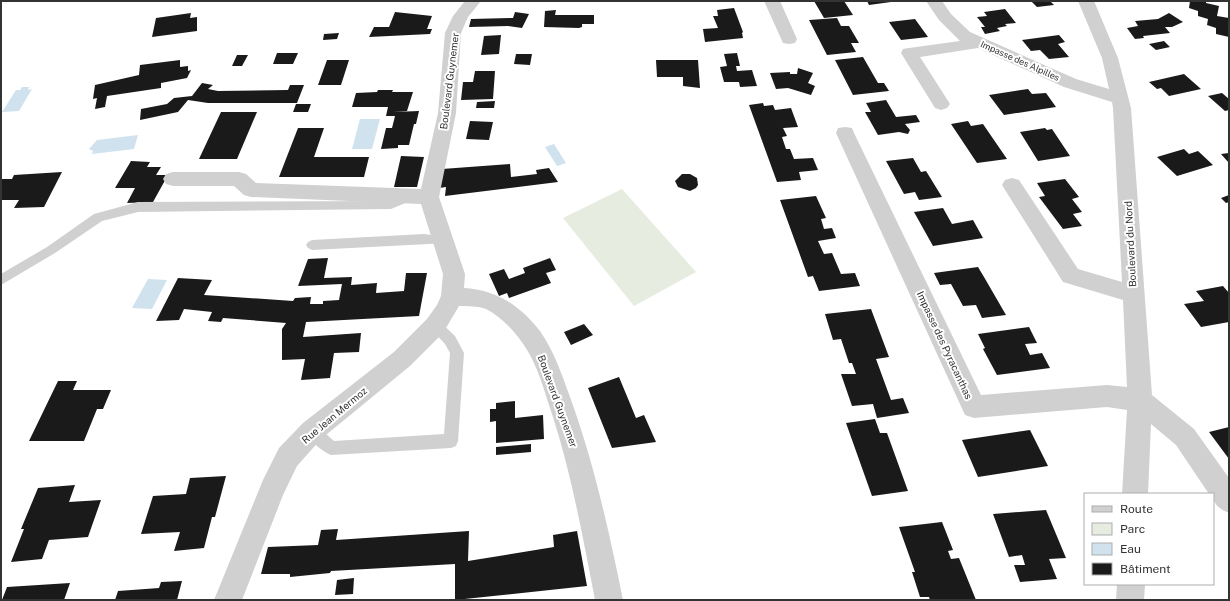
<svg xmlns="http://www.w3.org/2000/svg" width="1230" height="601" viewBox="0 0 1230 601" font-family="'Public Sans',sans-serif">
<rect width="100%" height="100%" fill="#fff"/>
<path fill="#e6ecdf" d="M622,189L696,272L634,306L563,218Z"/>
<path fill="#cfe2ee" d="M22,87H29L28,90L32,89L19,111L2,112L16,90H20Z
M360,119H380L372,149H352Z
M138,135L134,149L92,154L93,151L89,149L97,140Z
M554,144L566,163L557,166L545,147Z
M148,279L167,280L152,309L132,308Z"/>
<path fill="#1a1a1a" d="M814,1H844L853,15L824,18Z
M867,1H891V2L869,5Z
M1031,1H1050L1054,5L1037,7Z
M1190,1H1206V3L1219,6L1217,16L1229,18V37L1216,34V28L1207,25L1208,19L1198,16V11L1189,8Z
M734,8L743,32L742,33L743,38L705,42L703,29L718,28L713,16H718L717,10Z
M1005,9L1016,23L1005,24L1007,26L997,28L1000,31L985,34L981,27H985L977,17L987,16L984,12Z
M556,10L555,15H594V24H582V27L579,28L544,27L545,11Z
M395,12L432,16L427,29H432L430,34L369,37L374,27H389Z
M515,12L529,14L522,28L508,26L469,27L471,19L513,18Z
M191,13L190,18L197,17V31L152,37L156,18Z
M1169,13L1183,22L1172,27H1165L1170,33L1143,36L1144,38L1135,39L1127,28L1138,26L1135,21L1158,19Z
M837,18L841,26H849L859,43H851L856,52L827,55L809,20Z
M915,19L928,37L901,40L889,22Z
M339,33L337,39L323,40L324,34Z
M501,35L499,54L481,55L484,36Z
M1059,35L1065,42L1058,44L1069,57L1049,59L1040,50L1031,51L1022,40Z
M1164,41L1170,47L1156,50L1149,44Z
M277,53H298L293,64H273Z
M737,53L740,66H736L737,71L752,70L757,86L740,87L739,82H724L720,67L727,66L724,54Z
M516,54H532L530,65L514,64Z
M237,55H248L242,66H232Z
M863,57L878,83H884L889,91L853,95L835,60Z
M180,60V67L188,66V71L191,70L187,78L161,83V88L107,96L105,107L95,109L97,98L93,99L95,85L139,75L140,65Z
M327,60H349L341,85H318Z
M656,60H698L700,88L683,86V77H657Z
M798,68L813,73L808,83L815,86L811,95L788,88L776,89L770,73L790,72V74H797Z
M475,71H495L493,99L461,100L463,82H473Z
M1184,74L1201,89L1169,96L1161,88L1157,89L1149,82Z
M202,83L213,85L208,89L218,91L288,90L290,85H304L297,103H208L188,100L178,112L140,120L141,109L167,104L174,98L192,96Z
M1028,89L1032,94L1046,93L1056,107L1004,115L989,95Z
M378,90H393L392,92H413L407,111L393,112L419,111L416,124H414L409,145H398V148L381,149L386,128H392L395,116H386L388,107H352L356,93L377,92Z
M1222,93L1229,99V110L1225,111L1208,96Z
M886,100L896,117L916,115L920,122L905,124L910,130L908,134L899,132L878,135L865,112H871L866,103Z
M495,101L494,108H476L477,102Z
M763,103L764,106L773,105L775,110L791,108L798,127L783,128L787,136L782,137L786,149H790L794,159L813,158L818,170L799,172L801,180L777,182L749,105Z
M296,104H311L308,112H293Z
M221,112H257L237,159H199Z
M470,121L493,122L489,140L466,139Z
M968,121L971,126L983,124L1007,159L977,163L951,124Z
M298,128H324L314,157H369L364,177H279Z
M1045,128L1047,130L1052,129L1070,156L1038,161L1020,132Z
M1184,149L1189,154L1198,151L1213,165L1177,176L1157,157Z
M1229,153V163L1221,154Z
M401,156L424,157L417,187H394Z
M913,158L921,172L926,171L942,197L919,200L915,192L904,194L886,161Z
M131,161L150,162L147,167H161L156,175H168L153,202L127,203L135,188H115Z
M510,164L511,177L537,174L536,170L549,168L558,182L445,196L446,187L439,188L442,169Z
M62,172L44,207L14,208L19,200H1V179H12L14,175Z
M682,174H690L697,178L698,185L696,188L690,191L678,187L675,181Z
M1065,179L1079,197L1072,199L1082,212L1073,214L1082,226L1063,229L1039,197L1045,196L1037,183Z
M1229,195V202L1226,203L1221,198Z
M816,196L826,218L821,219L824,229L832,228L836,238L818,241L824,254L832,253L841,274L855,273L860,286L819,291L813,276L808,277L780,200Z
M943,208L952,224L973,220L983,238L933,246L914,212Z
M328,258L324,278L352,277L351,285L377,283L376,293L404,291L406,273H427L419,316L306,322L303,337L361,333L359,352L334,353L330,378L301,380L305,359L282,360V329L286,323L223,318L221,322L208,321L212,312L184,309L179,320L156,321L178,278L212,280L204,295L293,301L295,298L311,297L310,304H323V301L339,300L342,284L298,286L308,259Z
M550,258L556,270L546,273L551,283L509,298L507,293L499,296L489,274L504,269L509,279L525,273L523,268Z
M978,267L984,277L1006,315L982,318L976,305L963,306L951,284L940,285L934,273Z
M1223,286L1229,293V322L1201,327L1184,304L1204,301L1196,291Z
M871,309L889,357L876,359L891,400L903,398L909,413L877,418L873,404L852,406L841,374H856L852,363H849L841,339L833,340L825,314Z
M584,324L593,335L571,345L564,332Z
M1029,327L1037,343L1025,344L1030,355L1042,353L1050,368L997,375L983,349L985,348L978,334Z
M619,377L636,418L644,415L656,442L612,448L588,388Z
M58,381H77L73,390H111L103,409H97L84,441H29Z
M515,401V418L543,415L544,439L496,443V421L490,422V409H496V403Z
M875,419L880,433H887L908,491L872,496L846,423Z
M1229,427V459L1209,432Z
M1030,430L1048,466L978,477L962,440Z
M531,444V452L496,455V447Z
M226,476L215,517H212L204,548L174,551L180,532L141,534L153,496L186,494L190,478Z
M75,485L69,502L101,500L88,537L49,540L42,559L11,562L24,529H21L38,488Z
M1046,510L1066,558L1049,559L1057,579L1020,582L1014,565H1025L1022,555L1009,557L993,514Z
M942,522L953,550L948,551L951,559L959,558L976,600H930L929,597H920L912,572H915L899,527Z
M338,529L336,540L469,531L468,561L554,547L553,535L577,531L587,586L455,600V564L331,571L330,573L290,577V574H261L268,547L318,545L321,530Z
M354,578L353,594L335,595L337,580Z
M182,581L177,600H115L118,591L159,588L161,582Z
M70,583L64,600H2L7,587Z"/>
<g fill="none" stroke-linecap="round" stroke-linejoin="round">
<path fill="#d0d0d0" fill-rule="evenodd" d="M411,192L415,193L417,196L415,199L391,209L138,212L102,221L55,253L1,285V274L47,247L94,214L138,202L390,201Z
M424,234L448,237L450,240L448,243L312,250L308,248L306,245L308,242L312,240Z
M435,320L440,322L455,336L464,353L458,441L456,446L451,448L331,455C321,451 309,440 305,431L307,426L312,424L317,426L334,441L444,434L450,353L445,344L428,326L430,322Z"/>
<path fill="#d0d0d0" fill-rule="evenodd" d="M465,1H481L468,17L461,33L456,113L439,197L465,274L464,288C496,290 520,305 540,331C554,351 562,375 570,397C594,463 609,531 623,600H595C583,538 572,477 553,417C546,397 541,376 531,357C522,339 504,318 486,309C478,306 467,306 459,306L443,333L410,366L321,439L297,466L283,495L242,600H214L263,480L279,448L303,423L394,352L427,319L437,305L441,296L443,274L421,204L251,197L244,195L234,186H173L166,184L163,179L166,174L173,172H239L246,174L256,183L421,189L438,113L445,33L453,16Z
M764,1H780L797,39L795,43L789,44L783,43Z
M926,1H942L951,14L970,32L1076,79L1109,89L1102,58L1078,1H1094L1118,58L1131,108L1152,395L1194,429L1229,478V513C1220,509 1213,505 1213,494H1209L1176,445L1151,424L1148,494H1122L1127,410L1107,407L974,418L965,415L836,133L838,128L845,127L852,128L854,133L981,395L1107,385L1127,387L1123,300L1063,282L1002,185L1005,180L1012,178L1019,180L1078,269L1122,282L1113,108L1112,102L1064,87L978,48L920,57L950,104L947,108L941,110L935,108L901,53L903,49L909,48L960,41L939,20Z
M1117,584H1145L1144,600H1116Z"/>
</g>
<g text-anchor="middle" stroke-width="4" stroke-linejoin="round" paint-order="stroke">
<g font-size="9" fill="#333" stroke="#fff">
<text transform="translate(1020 61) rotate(24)" y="3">Impasse des Alpilles</text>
</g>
<g font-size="10" fill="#333" stroke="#fff">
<text transform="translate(449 81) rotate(-83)" y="4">Boulevard Guynemer</text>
<text transform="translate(1130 244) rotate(-93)" y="4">Boulevard du Nord</text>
<text transform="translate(945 345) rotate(65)" y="4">Impasse des Pyracanthas</text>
<text transform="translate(558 401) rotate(70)" y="4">Boulevard Guynemer</text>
<text transform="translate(334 415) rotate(-40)" y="4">Rue Jean Mermoz</text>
</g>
</g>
<rect width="1230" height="601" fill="none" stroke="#333333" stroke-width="4"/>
<rect x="1084" y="493" width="130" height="92" fill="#ffffff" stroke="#adadad"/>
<rect x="1092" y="506" width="20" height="6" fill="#d0d0d0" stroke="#adadad"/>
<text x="1120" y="513" font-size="12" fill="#333333">Route</text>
<rect x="1092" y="523" width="20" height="12" fill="#e6ecdf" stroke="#adadad"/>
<text x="1120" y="533" font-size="12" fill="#333333">Parc</text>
<rect x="1092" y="543" width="20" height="12" fill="#cfe2ee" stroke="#adadad"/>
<text x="1120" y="553" font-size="12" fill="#333333">Eau</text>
<rect x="1092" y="563" width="20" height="12" fill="#1a1a1a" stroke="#adadad"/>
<text x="1120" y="573" font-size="12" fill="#333333">Bâtiment</text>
</svg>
